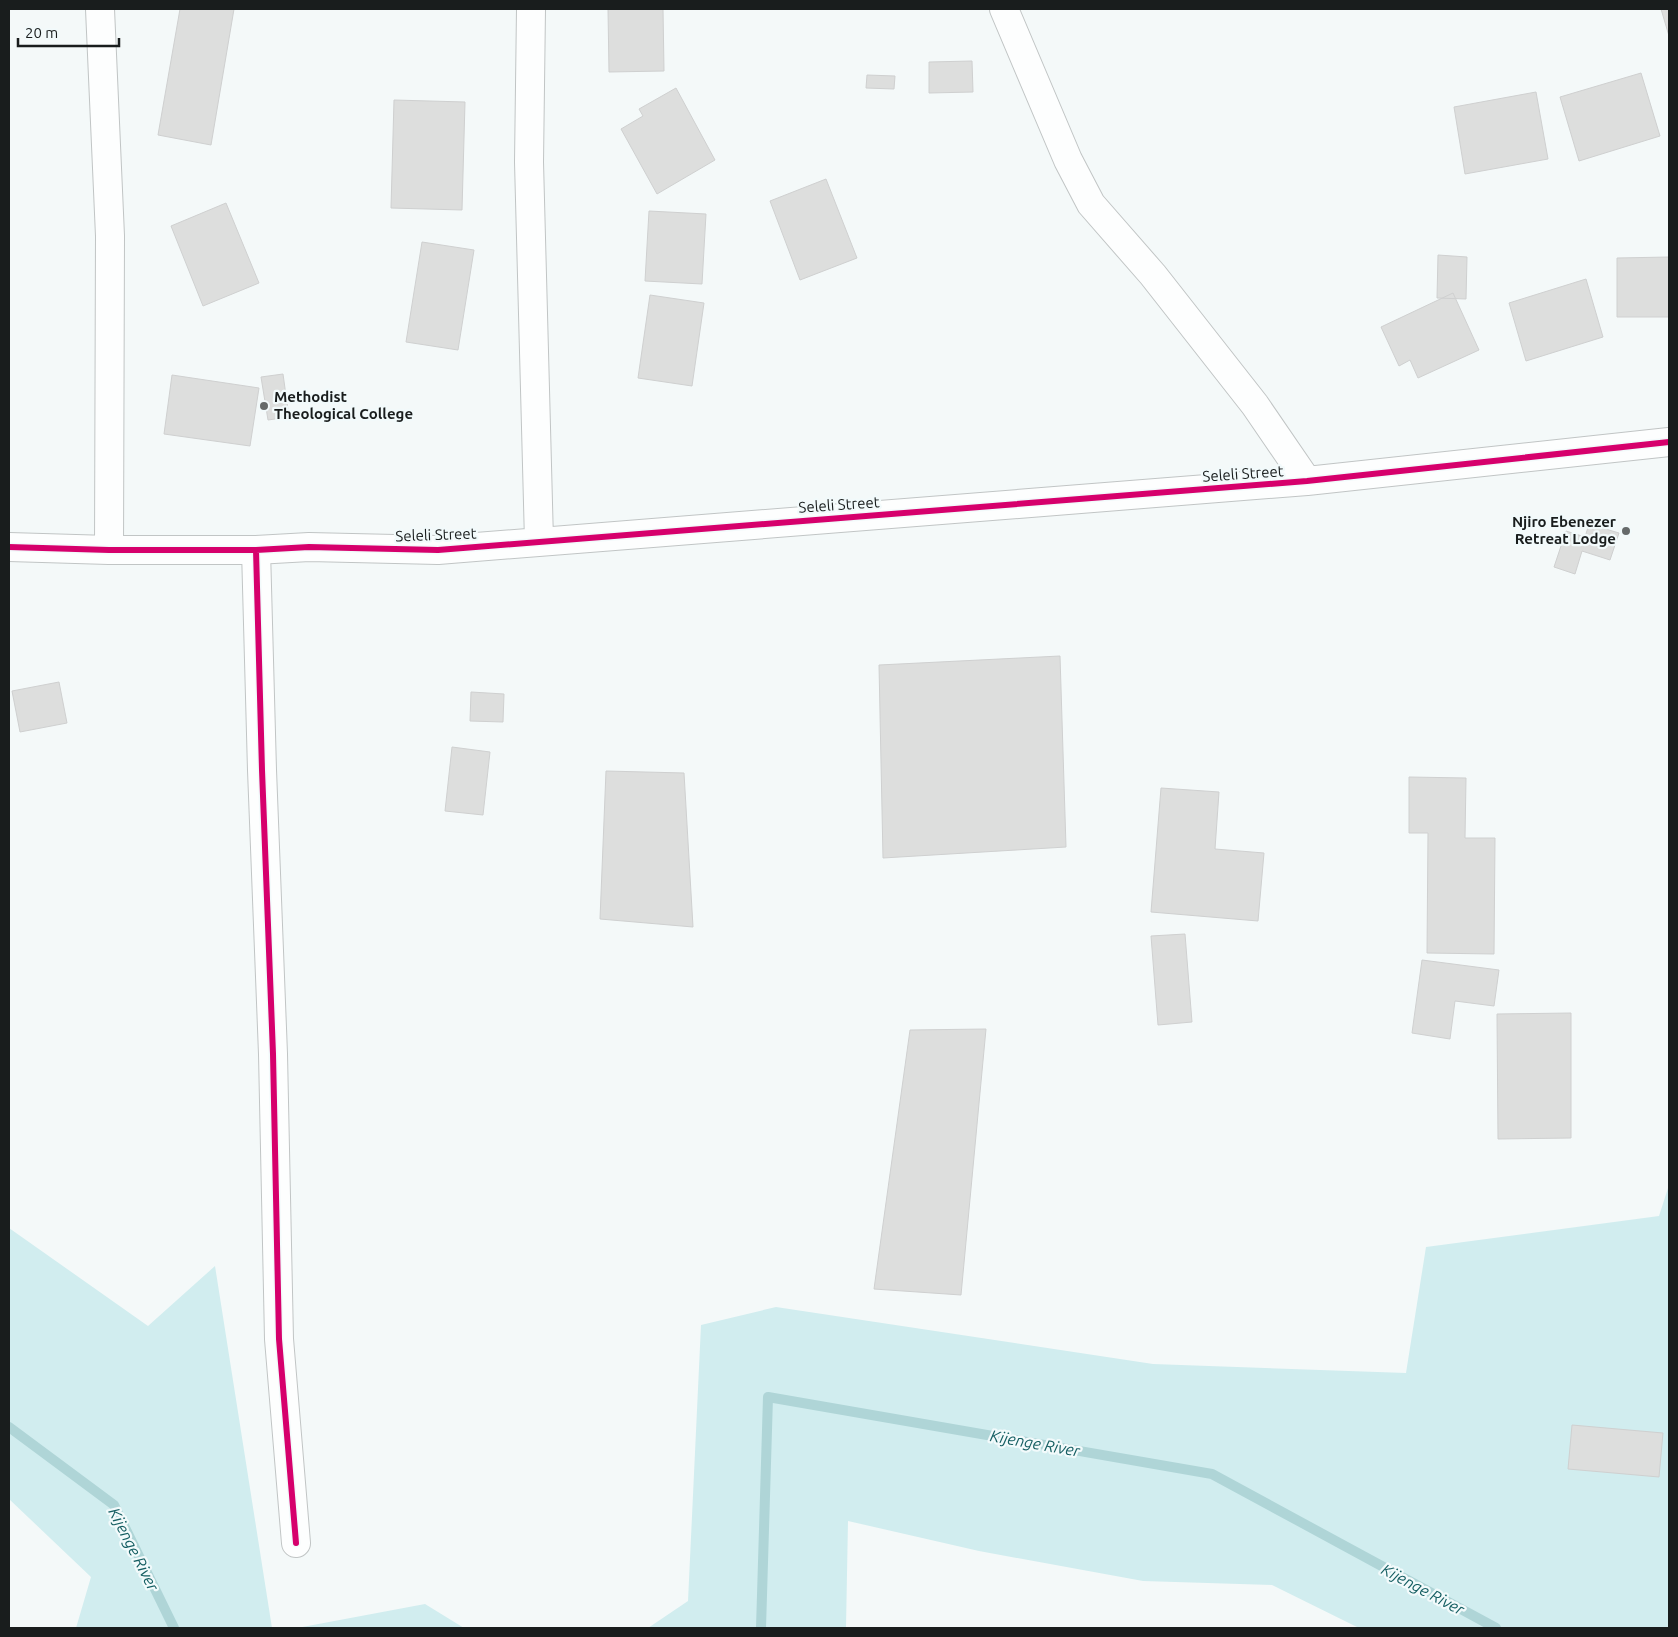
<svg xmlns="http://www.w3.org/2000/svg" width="1678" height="1637" viewBox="0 0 1678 1637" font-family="Ubuntu,sans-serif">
<rect width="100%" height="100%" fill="#f4f9f9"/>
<path fill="#d1edef" d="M1669,1185V1628H1359L1272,1585L1143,1581L979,1551L848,1521L846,1628H648L688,1601L701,1325L776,1307L1153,1364L1406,1373L1426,1247L1659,1216Z
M9,1228L148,1326L215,1266L272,1628H76L91,1577L9,1499Z
M425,1604L464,1628H297Z"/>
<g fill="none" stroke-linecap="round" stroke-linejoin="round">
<path stroke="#afd5d7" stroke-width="10" d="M9,1427L114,1505L174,1628
M761,1628L768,1397L1212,1474L1496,1628"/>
</g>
<path fill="#dddedd" stroke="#cfd0d0" d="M180,9H234L211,145L158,135Z
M608,9H663L664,71L609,72Z
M1661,9H1669V36Z
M972,61L973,92L929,93V62Z
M1641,73L1660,136L1579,161L1560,97Z
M867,75L895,76L894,89L866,88Z
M676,88L715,160L657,194L621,129L643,116L639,109Z
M1536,92L1548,159L1465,174L1454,107Z
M394,100L465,102L462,210L391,208Z
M826,179L857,258L800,280L770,201Z
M226,203L259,283L203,306L171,226Z
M649,211L706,214L702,284L645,281Z
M422,242L474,250L458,350L406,342Z
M1438,255L1467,257L1466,299L1437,298Z
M1669,257V317H1617V258Z
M1586,279L1603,337L1526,361L1509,303Z
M1453,293L1479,350L1418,378L1410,360L1399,366L1381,327Z
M650,295L704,303L692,386L638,378Z
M283,374L289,417L268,420L261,377Z
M172,375L259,388L250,446L164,434Z
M1589,524L1619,533L1610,560L1582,551L1575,574L1554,567L1566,531L1585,537Z
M1060,656L1066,847L883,858L879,665Z
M59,682L67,723L20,732L12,691Z
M471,692L504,694L503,722L470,721Z
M452,747L490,752L483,815L445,811Z
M606,771L684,773L693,927L600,919Z
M1409,777L1466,778L1465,838H1495L1494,954L1427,953L1428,833H1409Z
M1161,788L1219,792L1215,849L1264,853L1258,921L1151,912Z
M1185,934L1192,1022L1158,1025L1151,936Z
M1422,960L1499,970L1494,1006L1455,1001L1450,1039L1412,1033Z
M1571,1013V1138L1498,1139L1497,1014Z
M986,1029L961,1295L874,1289L910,1030Z
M1572,1425L1663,1433L1659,1477L1568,1469Z"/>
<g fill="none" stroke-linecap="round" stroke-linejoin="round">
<defs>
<path id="minor" d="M100,9L110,236L109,550
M531,9L529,162L539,541
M1004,9L1068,160L1091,204L1153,275L1255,405L1307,481
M9,547L109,550H256L309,547L438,550L1307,481L1669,442
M256,550L262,770L273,1054L279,1339L296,1543"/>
</defs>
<use href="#minor" stroke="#c1c5c5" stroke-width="30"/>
<use href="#minor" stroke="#fdfefe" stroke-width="28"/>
<defs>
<path id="cycleway" d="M9,547L109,550H256L309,547L438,550L1307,481L1669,442
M256,550L262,770L273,1054L279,1339L296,1543"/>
</defs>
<use href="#cycleway" stroke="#f2fafb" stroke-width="9"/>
<use href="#cycleway" stroke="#d6006c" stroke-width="6"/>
</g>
<g fill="#666a6a" stroke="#f2fafb" stroke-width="2">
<circle cx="264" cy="406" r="5"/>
<circle cx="1626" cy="531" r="5"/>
</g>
<g text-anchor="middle" stroke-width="4.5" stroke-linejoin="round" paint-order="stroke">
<g font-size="15" font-weight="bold" fill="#191d1d" stroke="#f2fafb" text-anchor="start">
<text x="274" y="402">Methodist<tspan x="274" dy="17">Theological College</tspan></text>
<text x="1616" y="527" text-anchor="end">Njiro Ebenezer<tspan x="1616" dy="17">Retreat Lodge</tspan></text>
</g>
<g font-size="15" fill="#191d1d" stroke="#f2fafb">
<text transform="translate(1243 474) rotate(-4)" y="5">Seleli Street</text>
<text transform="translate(839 505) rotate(-4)" y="5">Seleli Street</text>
<text transform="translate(436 535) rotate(-2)" y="5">Seleli Street</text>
</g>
<g font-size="16" font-style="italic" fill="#155e62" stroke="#f2fafb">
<text transform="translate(1035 1443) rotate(10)" y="6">Kijenge River</text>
<text transform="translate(134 1549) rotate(63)" y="6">Kijenge River</text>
<text transform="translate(1423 1589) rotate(28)" y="6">Kijenge River</text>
</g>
</g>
<rect width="1678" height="1637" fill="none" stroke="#191d1d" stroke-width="20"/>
<path d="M18 38v8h101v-8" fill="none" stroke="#191d1d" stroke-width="2.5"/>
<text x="25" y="38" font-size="15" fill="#191d1d" stroke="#f2fafb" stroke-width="4" paint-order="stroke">20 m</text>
</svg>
